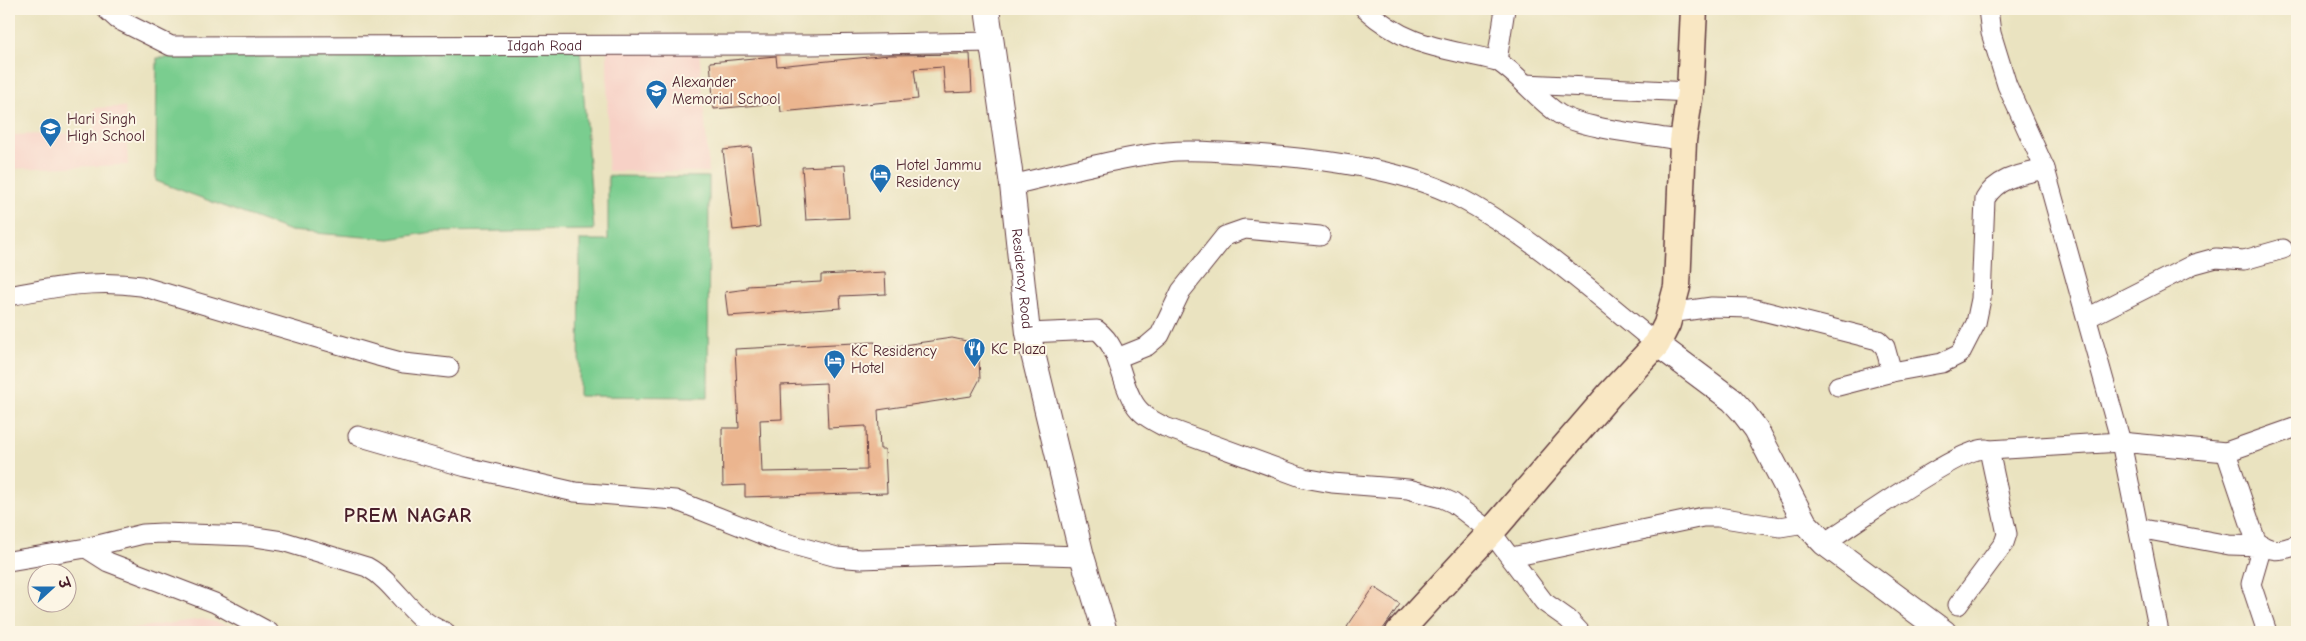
<svg xmlns="http://www.w3.org/2000/svg" width="2306" height="641" viewBox="0 0 2306 641" font-family="'Comic Neue','Playpen Sans Deva',sans-serif">
<rect width="100%" height="100%" fill="#fcf5e5"/>
<filter id="ink" filterUnits="userSpaceOnUse"><feTurbulence type="fractalNoise" baseFrequency=".02" numOctaves="2"/><feDisplacementMap in="SourceGraphic" scale="10" xChannelSelector="R" yChannelSelector="G"/><feConvolveMatrix kernelMatrix="1 2 1 2 8 2 1 2 1" color-interpolation-filters="sRGB"/></filter>
<filter id="wash" filterUnits="userSpaceOnUse"><feTurbulence type="fractalNoise" baseFrequency=".0096" numOctaves="4" result="noise"/><feDisplacementMap in="SourceGraphic" scale="20" xChannelSelector="R" yChannelSelector="G"/><feGaussianBlur stdDeviation="1.12" result="paint"/><feColorMatrix in="noise" values="0 0 0 0 0 0 0 0 0 0 0 0 0 0 0 0 0 1.4 0 .05"/><feComposite in="paint" operator="in"/></filter>
<g filter="url(#wash)">
<rect width="100%" height="100%" fill="#eae3c0"/>
<path fill="#f7d1c6" d="M699,48L709,172L608,171L607,49Z
M125,107L128,165L9,169V135L94,133V108Z
M203,619L257,632H104Z"/>
<path fill="#7acd8f" stroke="#62765d" d="M580,46L594,230L433,232L389,239L290,231L156,181L157,58Z
M608,176L709,177L708,397L579,396L580,240H608Z"/>
<g id="blocks">
<path fill="#ebb58f" fill-rule="evenodd" d="M970,54L972,92L945,93L943,67L914,69L918,99L781,112L780,103L714,109L710,62L776,56L777,66L889,55Z
M751,147L760,227L733,230L723,150Z
M845,165L849,218L806,220L802,167Z
M885,272L886,294L840,296L841,308L728,316L725,292L747,289V286L821,282V275Z
M952,338L971,342L979,360L980,379L971,396L878,410L880,449H885L887,493L745,497V485L723,486L722,428H739L735,349L875,342V349ZM826,383L828,428L866,426L867,470L762,472L760,420L782,419L781,385Z
M1374,587L1400,604L1381,632H1354L1347,627Z"/>
</g>
</g>
<g filter="url(#ink)">
<use href="#blocks" fill-opacity="0" stroke="#623c41" stroke-width="1"/>
<g fill="none" stroke-linecap="round" stroke-linejoin="round">
<defs>
<g id="minor">
<path id="s1" d="M106,9L117,19L171,46L811,45L993,42"/>
<path d="M1365,9C1410,49 1442,47 1497,61C1520,75 1536,99 1559,114C1582,129 1653,135 1683,141"/>
<path d="M1988,9L1991,33L2007,85L2045,169L2121,442L2159,632"/>
<path d="M1497,61L1505,9"/>
<path d="M1525,84L1690,92"/>
<path d="M1012,185C1063,173 1115,158 1167,152C1191,149 1215,152 1239,153C1304,157 1397,166 1456,196C1529,234 1593,292 1657,344"/>
<path d="M9,296C55,287 95,279 141,286L378,356L404,363L449,368"/>
<path d="M1670,313L1712,307L1751,308L1878,340L1885,347L1892,372"/>
<path d="M2087,318L2194,264L2216,258L2244,260L2283,249"/>
<path d="M1028,333L1097,330C1121,348 1119,380 1134,403C1141,415 1153,421 1165,427L1304,478L1332,483L1408,489L1442,498L1453,503L1491,532L1544,602L1568,619L1580,632"/>
<path d="M1117,358L1147,346L1160,335L1181,291L1225,236L1245,229L1320,236"/>
<path d="M1838,386L1892,372L1942,363L1960,354L1976,323L1981,299L1985,199C1997,177 2023,174 2045,169"/>
<path d="M358,436L466,467L575,492L675,500L779,541L837,557L860,559L1010,554L1082,556"/>
<path d="M1989,450L2121,442L2226,452L2297,427"/>
<path d="M2226,452L2256,541C2270,553 2280,551 2297,545"/>
<path d="M2138,528L2229,545L2262,546L2251,584L2267,632"/>
<path d="M1824,543C1851,526 1962,446 1986,449L1989,450L2007,534L2004,543L1958,605"/>
<path d="M86,548L108,562L215,603L269,632"/>
<path d="M1512,557L1703,517H1718L1780,527L1805,523"/>
<path d="M9,561L86,548L143,534L162,533L249,536L282,541L367,567C398,584 410,620 445,632"/>
</g>
<g id="tertiary">
<path id="s2" d="M987,9L1012,185L1028,333L1082,556L1105,632"/>
<path d="M1657,344L1732,400L1743,412L1756,429L1805,523L1824,543L1944,632"/>
</g>
<path id="secondary" d="M1399,632L1491,532L1610,394L1657,344L1667,324L1677,287L1683,141L1690,92L1694,9"/>
</defs>
<use href="#minor" stroke="#623c41" stroke-width="21"/>
<use href="#tertiary" stroke="#623c41" stroke-width="26"/>
<use href="#secondary" stroke="#623c41" stroke-width="29"/>
<use href="#minor" stroke="#fff" stroke-width="19"/>
<use href="#tertiary" stroke="#fff" stroke-width="24"/>
<use href="#secondary" stroke="#f9e7c3" stroke-width="26"/>
</g>
</g>
<defs>
<symbol id="school-pin" viewBox="-11 -11 22 30"><path d="M0 17L-7.5 6A9.5 9.5 0 1 1 7.5 6Z" fill="#1f6fb2" stroke="#fcf5e5"/><path d="M0-5L7-2L0 1L-7-2ZM-4 1L0 2.5L4 1V4Q0 6-4 4Z" fill="#fff"/></symbol>
<symbol id="hotel-pin" viewBox="-11 -11 22 30"><path d="M0 17L-7.5 6A9.5 9.5 0 1 1 7.5 6Z" fill="#1f6fb2" stroke="#fcf5e5"/><path d="M-6-4.5h1.5V1H6V5H4.5V3h-9V5H-6ZM-4 0a1.8 1.8 0 1 1 3.6 0ZM.5 0V-2.5h3Q6-2.5 6 0Z" fill="#fff"/></symbol>
<symbol id="restaurant-pin" viewBox="-11 -11 22 30"><path d="M0 17L-7.5 6A9.5 9.5 0 1 1 7.5 6Z" fill="#1f6fb2" stroke="#fcf5e5"/><path d="M-5-6h1v4h1v-4h1v4h1v-4h1v5L-1.5 .5V6h-2V.5L-5-1ZM5-6V6H3V1.5H1.5Q1.5-4 5-6Z" fill="#fff"/></symbol>
</defs>
<g fill-rule="evenodd">
<use href="#school-pin" x="644" y="78" width="25" height="34"/>
<use href="#school-pin" x="38" y="116" width="25" height="34"/>
<use href="#hotel-pin" x="868" y="162" width="25" height="34"/>
<use href="#restaurant-pin" x="962" y="336" width="25" height="34"/>
<use href="#hotel-pin" x="822" y="348" width="25" height="34"/>
</g>
<g text-anchor="middle" stroke-width="4" stroke-linejoin="round" paint-order="stroke">
<g font-size="15" fill="#4a1f2b" stroke="#fcf5e5">
<text dy="5" stroke="none"><textPath href="#s1" startOffset="449">Idgah Road</textPath></text>
<text dy="5" stroke="none"><textPath href="#s2" startOffset="272">Residency Road</textPath></text>
</g>
<g font-size="15" fill="#4a1f2b" stroke="#fcf5e5" text-anchor="start">
<text x="672" y="87">Alexander<tspan x="672" dy="17">Memorial School</tspan></text>
<text x="67" y="124">Hari Singh<tspan x="67" dy="17">High School</tspan></text>
<text x="896" y="170">Hotel Jammu<tspan x="896" dy="17">Residency</tspan></text>
<text x="991" y="354">KC Plaza</text>
<text x="851" y="356">KC Residency<tspan x="851" dy="17">Hotel</tspan></text>
</g>
<g font-size="20" font-weight="bold" letter-spacing="1" fill="#4a1f2b" stroke="#fcf5e5">
<text x="408" y="522">PREM NAGAR</text>
</g>
</g>
<rect width="2306" height="641" fill="none" stroke="#fcf5e5" stroke-width="30"/>
<g transform="translate(52 588) rotate(69)"><circle r="24" fill="#fcf5e5" stroke="#b59f9b"/>
<path d="M0-4L9 19L0 12L-9 19Z" fill="#1f6fb2"/>
<text y="-8" font-size="14" font-weight="bold" text-anchor="middle" fill="#4a1f2b">उ</text>
</g>
</svg>
